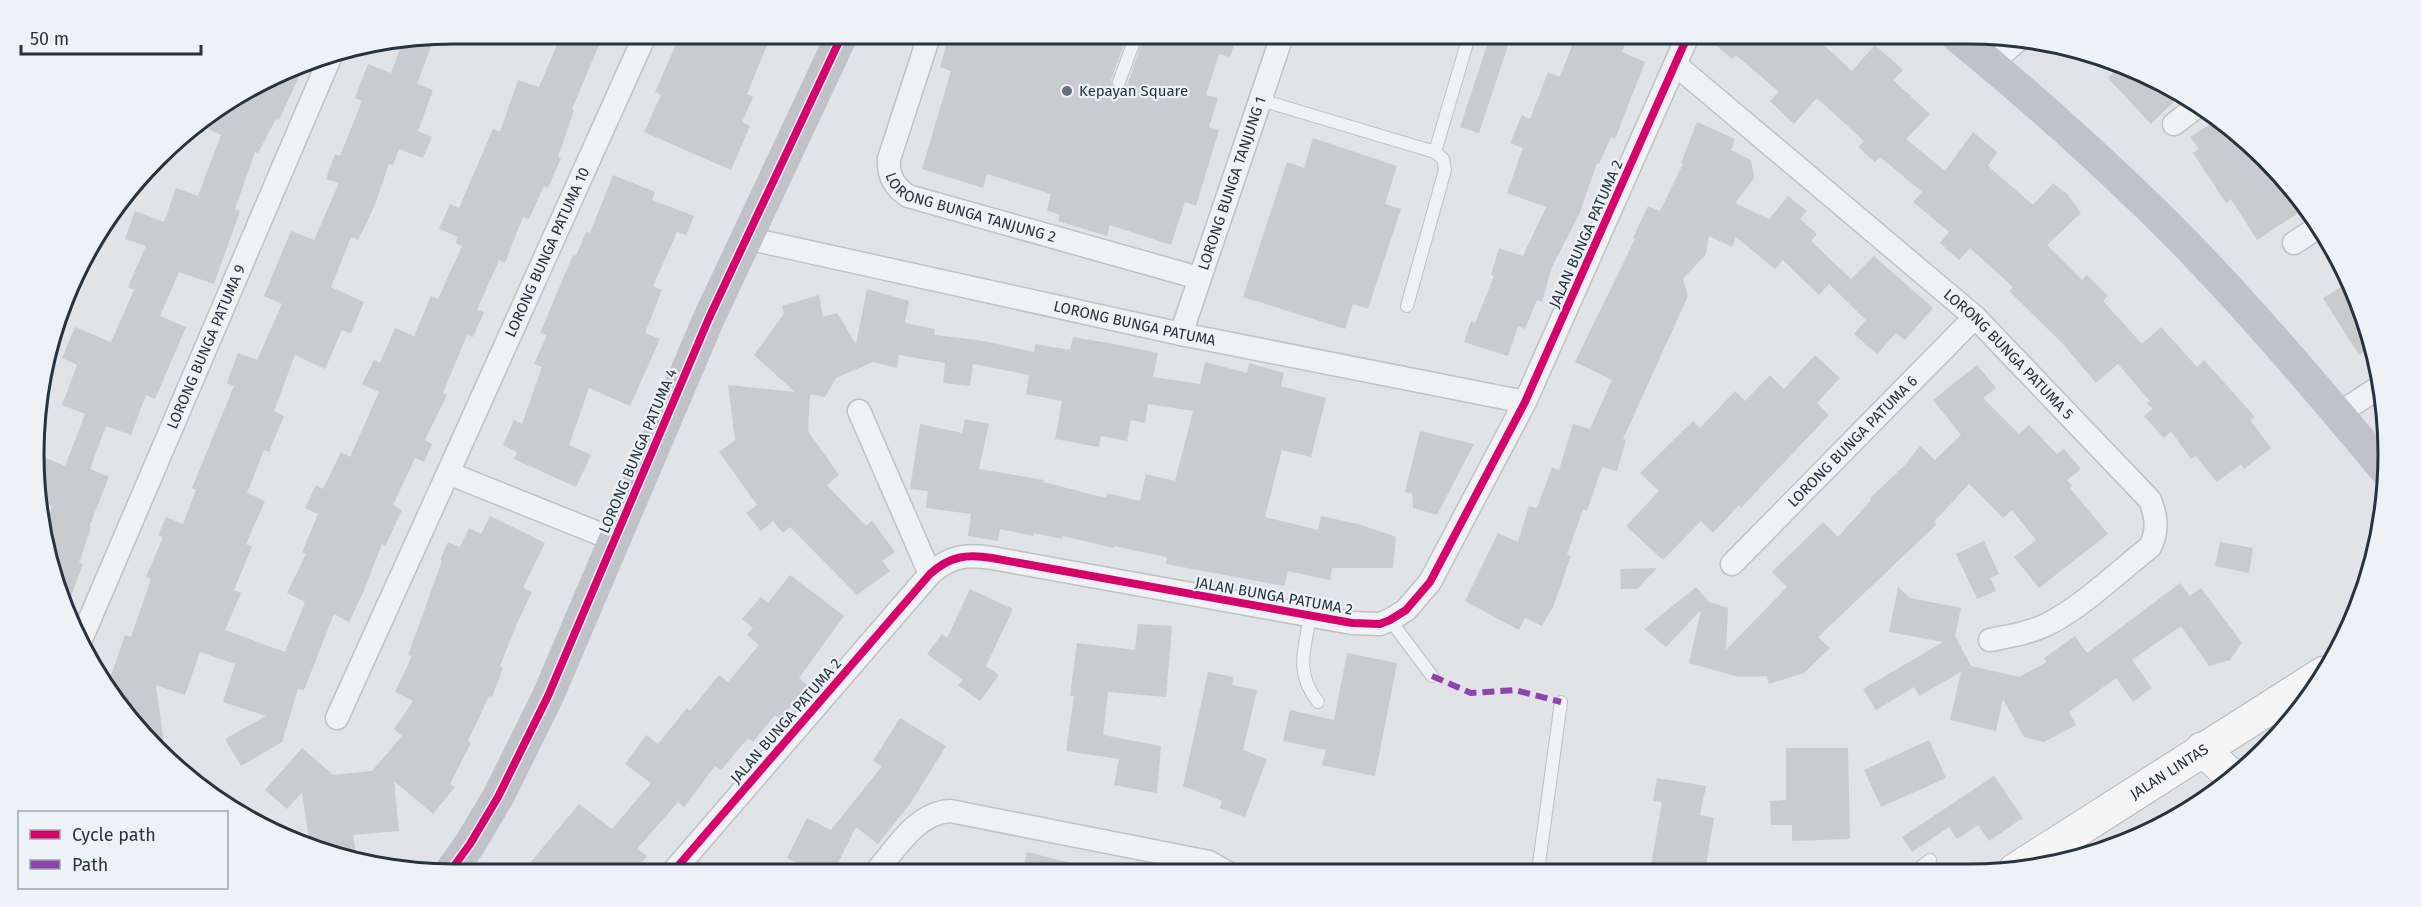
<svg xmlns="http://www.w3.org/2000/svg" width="2421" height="907" viewBox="0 0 2421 907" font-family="'Fira Sans',sans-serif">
<rect width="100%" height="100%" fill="#e1e3e6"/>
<path fill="#c9cbce" d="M562,33H604L572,109L574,110L558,157L561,158L548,188L544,186L529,219L523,217L505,263L499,260L477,310L484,312L473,337L467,335L443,393L447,395L425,440L432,444L424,462L415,458L393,505L402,510L385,546L382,544L363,593L349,622L334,614L304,690L298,689L282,742L241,766L225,739L266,716L223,702L235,664L200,652L185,695L156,685L165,752L106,690L125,635L131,637L151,579L146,577L163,537L158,535L166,517L183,524L196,490L192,488L234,386L227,383L238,353L257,360L282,304L264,296L291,231L314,240L339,183L326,179L335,154L340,156L362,101L355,98L368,64L391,73L403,41L435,36L417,84L433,90L418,131L432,137L423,158L399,149L393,165L389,164L374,207L358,240L351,237L331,287L364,302L351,333L342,330L325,369L295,355L274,411L284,416L269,452L264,450L247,493L265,501L246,544L252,547L234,590L241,593L225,630L285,652L305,602L287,593L306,554L302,552L318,514L305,508L316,485L323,489L341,452L350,457L379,392L362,384L374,360L380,363L395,328L414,336L431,296L438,299L462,246L456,243L458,237L439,229L450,204L459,208L493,129L500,132L518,80L539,87Z
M681,33H772L747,94L753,97L742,122L750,126L731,170L644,132L661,95L655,92Z
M950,33H1128L1111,80L1113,88L1120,90L1127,85L1145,33H1238L1230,57L1219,54L1206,95L1218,98L1209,127L1219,130L1196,206L1185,202L1171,245L1110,225L1107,236L1058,221L1060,215L1047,210L1051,194L987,174L983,188L922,169L951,71L940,67Z
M1491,33H1512L1479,133L1460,127Z
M1605,33H1629L1622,52L1645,62L1615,139L1611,137L1599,164L1597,163L1580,212L1552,267L1542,302L1537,300L1525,329L1518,326L1508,356L1464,342L1471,321L1475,323L1494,276L1491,275L1499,248L1523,256L1546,207L1507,193L1523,148L1510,143L1522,115L1530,119L1548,72L1560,77L1576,35L1600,44Z
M1702,33H1811L1852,71L1875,45L1903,70L1893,80L1930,114L1906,139L1945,171L1973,132L1997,152L1988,166L2033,205L2053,183L2067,194L2081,213L2047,245L2082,280L2087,275L2108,296L2103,301L2142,344L2161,327L2197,367L2204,360L2255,417L2250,420L2271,448L2244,469L2241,464L2217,482L2196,456L2191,459L2171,431L2164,438L2144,416L2153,408L2147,404L2150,401L2118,364L2096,383L2062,343L2009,291L2013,287L1970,248L1959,260L1940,243L1949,232L1913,202L1922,192L1880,157L1875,162L1858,147L1864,141L1817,98L1794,124L1770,101L1779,92L1736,55L1732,59Z
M306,61L279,120L276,119L258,153L255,152L235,209L240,211L214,284L179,272L160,316L186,327L155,399L146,395L131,435L106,426L90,469L109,477L89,527H91L79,563L83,564L65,613L41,537L52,506L40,501L39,455L65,466L85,414L62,405L77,365L62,358L75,327L111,342L134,290L128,287L146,246L125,239L135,211L164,222L176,188L198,196L221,135L196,123L244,89Z
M2122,64L2154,77L2182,94L2151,124L2108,78Z
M2220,118L2284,177L2306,208L2257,240L2231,199L2226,203L2193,153L2199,149L2190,137Z
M1697,122L1735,139L1731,150L1751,160L1754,178L1735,203L1769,219L1788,196L1807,211L1800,219L1817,234L1811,241L1851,279L1874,256L1933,308L1905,340L1896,333L1877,354L1854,334L1866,320L1829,284L1819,295L1783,260L1775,269L1736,237L1732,247L1709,236L1706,254L1683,279L1688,296L1623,439L1626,440L1617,471L1602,467L1587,511L1583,509L1567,555L1571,556L1553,607L1542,626L1525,618L1519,630L1465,601L1498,533L1518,542L1529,506L1537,508L1552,467L1559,470L1573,424L1590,429L1612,380L1575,362L1635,239L1633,238L1648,206L1660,211L1683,164L1681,163Z
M1313,138L1397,166L1385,204L1401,209L1368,309L1353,304L1345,329L1243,297L1287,162L1304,168Z
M613,175L655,192L652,200L694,216L686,235L677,232L653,286L662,290L645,333L660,339L630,406L589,388L569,445L591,455L576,487L514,459L517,452L503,445L514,420L522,424L542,367L534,364L547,335L540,333L573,255L576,256L586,232L590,233Z
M2349,282L2366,319L2372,346L2359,355L2323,298Z
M867,289L909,301L905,323L935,329L934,335L978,340L1034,352L1035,344L1070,350L1073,337L1108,343L1158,353L1153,377L1200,384L1205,362L1247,373L1249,363L1284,373L1281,386L1326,398L1311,457L1282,450L1265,517L1318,530L1321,516L1358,524L1396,537L1393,568H1332L1330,580L1288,571L1284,586L1166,564L1167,557L1114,546V548L1062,536V539L1034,533L1033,536L1000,529L998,541L968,536L971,514L926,508L928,491L910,489L920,424L962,433L965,419L989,424L979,469L1044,480L1043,482L1106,498L1107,493L1140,501L1146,474L1175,481L1193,411L1148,404L1145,423L1131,420L1127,441L1101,436L1099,447L1055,439L1062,401L1026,394L1029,375L973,364L970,386L943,383L945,363L899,355L897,368L873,362L836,378L825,397L810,394L808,431L839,475L827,485L866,526L872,521L895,552L882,561L890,571L857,595L790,527L783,533L773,521L761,531L746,513L757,505L719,452L735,440L728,385L795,392L754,355L784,314L782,306L819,295L823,317L837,313L856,344Z
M1815,355L1840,378L1817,403L1829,415L1741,508L1739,505L1713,533L1701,521L1663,560L1626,526L1659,491L1640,473L1693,421L1700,428L1735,391L1745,401L1770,375L1784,389Z
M1977,365L1996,388L1983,398L2019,434L2029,425L2057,454L2064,449L2081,469L2067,480L2072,486L2070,488L2108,534L2039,588L2014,557L2036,540L2012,510L2003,518L1969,484L1934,522L1937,524L1818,637L1830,648L1804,673L1769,684L1767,676L1739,677L1689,663L1701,610L1666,647L1644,629L1696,587L1709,602L1728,608L1726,650L1787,587L1772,572L1823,522L1838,537L1871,500L1870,498L1904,466L1920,446L1935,460L1961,435L1933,400Z
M1420,431L1474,444L1437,515L1413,508L1412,494L1405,492Z
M490,516L545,543L523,588L532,592L518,621L500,666L503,668L492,697L489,696L468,741L471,743L450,784L455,787L433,814L394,781L399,831L353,835L357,861L344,860L310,847L302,792L287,809L265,790L302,748L333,775L372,771L402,736L394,729L413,701L395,692L412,656L408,655L442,561L440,560L448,542L460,547L469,528L481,534Z
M1984,541L1999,574L1990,578L1996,591L1977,599L1956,554Z
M2220,542L2253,548L2249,573L2215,566Z
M1657,568L1637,589H1621L1620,569Z
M790,575L844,616L799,678L808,686L780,719L775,715L753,742L748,738L721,770L715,766L684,807L678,802L637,849L647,856L633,874H521L579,804L612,829L651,783L625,764L646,735L658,744L687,708L690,711L719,675L728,682L759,645L747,635L753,628L742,619L761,597L768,603Z
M2180,583L2190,596L2201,588L2242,643L2230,660L2209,666L2181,626L2132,660L2152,688L2133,702L2116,678L2069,712L2076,725L2044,742L2024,737L2003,699L1996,731L1950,720L1961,672L1919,696L1914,687L1876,710L1863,689L1943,642L1889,632L1898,587L1910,598L1961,608L1955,636L1971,666L2019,677L2047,662L2044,658L2075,636L2087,653Z
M970,589L1013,609L986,666L999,675L980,701L958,685L963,680L927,654L942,634L947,638Z
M1138,624L1172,626L1166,697L1108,692L1103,735L1161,746L1157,793L1114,785L1119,759L1066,751L1074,696H1070L1077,643L1135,650Z
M1347,653L1397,663L1375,776L1322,765L1326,750L1283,741L1290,710L1334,720Z
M1208,672L1234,677L1232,685L1257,690L1243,750L1267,759L1245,817L1220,808L1222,801L1183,786Z
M900,718L946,746L910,804L878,844L856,827L833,873H818L787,858L807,818L831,830L882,766L873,761Z
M1929,740L1946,778L1881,807L1864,770Z
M1786,748H1848L1850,839L1792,841V825H1771L1770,801L1786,800Z
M1994,776L2023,818L1989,841L1978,825L1957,839L1949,827L1912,852L1902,837Z
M1657,778L1706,786L1700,815L1714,818L1705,871H1650L1662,802L1653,801Z
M1027,852L1083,866L1082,873H1022Z"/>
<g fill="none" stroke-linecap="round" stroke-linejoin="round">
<defs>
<path id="lane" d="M1119,82L1137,33
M1261,100L1435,152L1443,159L1445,170L1407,306
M1435,152L1470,33
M1310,617C1304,651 1295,673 1318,702
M1390,620L1432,676
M1538,871L1561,702
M1916,871L1930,860"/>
<g id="street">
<path id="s1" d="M930,33L889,159C888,176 894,187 908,196L1199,278"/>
<path d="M1991,64L2018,40"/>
<path id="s2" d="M1676,65L1975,317L2150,500C2157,518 2158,531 2150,547C2119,571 2082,607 2048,624C2030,633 2010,636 1990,640"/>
<path d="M2174,124L2199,105"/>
<path id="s3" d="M746,238L1181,334L1525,402"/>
<path d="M2294,243L2320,226"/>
<path id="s4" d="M1181,334L1283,33"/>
<path d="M859,411L930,574"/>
<path d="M2338,414L2381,386"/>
<path id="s5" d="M615,540L448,473L646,33"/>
<path id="s6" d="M1732,564L1975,317"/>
<path id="s7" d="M80,642L332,53"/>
<path d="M337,718L448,473"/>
<path d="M672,873L930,574C950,556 966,554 992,558L1352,623L1380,624L1390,620L1406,610L1430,582L1525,402L1689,33"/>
<path d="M875,873C896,849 916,813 950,811L1209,862L1226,872"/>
</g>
<g id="highway">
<path d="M2202,749L2227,772L2235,776"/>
<path id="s8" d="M2015,870L2324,673"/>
</g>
</defs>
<use href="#lane" stroke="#bfc1c4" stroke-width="14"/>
<use href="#street" stroke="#bfc1c4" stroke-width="25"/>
<use href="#highway" stroke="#b3b6bb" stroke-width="35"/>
<use href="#lane" stroke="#f0f1f3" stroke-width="12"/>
<use href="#street" stroke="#f0f1f3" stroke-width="22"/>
<path stroke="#bfc2c6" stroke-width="32" d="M1953,33C2022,89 2089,149 2153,211C2236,292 2312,383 2387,472
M449,873L470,844L498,797L548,696L709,318L843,33"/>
<use href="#highway" stroke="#f5f5f6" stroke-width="33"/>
<path stroke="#8e44ad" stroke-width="6" stroke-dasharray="12 6" stroke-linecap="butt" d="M1432,676L1471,693L1515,690L1561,702"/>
<defs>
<path id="cycleway" d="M449,873L470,844L498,797L548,696L709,318L843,33
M672,873L930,574C950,556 966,554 992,558L1352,623L1380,624L1390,620L1406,610L1430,582L1525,402L1689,33"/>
</defs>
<use href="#cycleway" stroke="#edf2f6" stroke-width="11"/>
<use href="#cycleway" stroke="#d6006c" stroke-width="8"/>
</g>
<circle fill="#67717b" stroke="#edf2f6" stroke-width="2" cx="1067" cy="91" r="6"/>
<g text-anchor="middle" stroke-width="4.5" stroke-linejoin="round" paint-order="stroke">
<g font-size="15" fill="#263341" stroke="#edf2f6" text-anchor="start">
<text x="1079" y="96">Kepayan Square</text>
</g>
<g font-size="15" fill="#263341" stroke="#edf2f6">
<text dy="5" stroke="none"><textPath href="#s4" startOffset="159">LORONG BUNGA TANJUNG 1</textPath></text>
<text dy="5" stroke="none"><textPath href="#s1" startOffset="238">LORONG BUNGA TANJUNG 2</textPath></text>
<text transform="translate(1586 234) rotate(-66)" y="5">JALAN BUNGA PATUMA 2</text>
<text dy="5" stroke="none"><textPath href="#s5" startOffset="422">LORONG BUNGA PATUMA 10</textPath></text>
<text dy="5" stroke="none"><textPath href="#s3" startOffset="398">LORONG BUNGA PATUMA</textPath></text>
<text dy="5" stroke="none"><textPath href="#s7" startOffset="321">LORONG BUNGA PATUMA 9</textPath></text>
<text dy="5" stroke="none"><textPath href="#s2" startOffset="441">LORONG BUNGA PATUMA 5</textPath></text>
<text dy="5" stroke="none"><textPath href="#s6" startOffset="172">LORONG BUNGA PATUMA 6</textPath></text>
<text transform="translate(638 451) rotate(-67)" y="5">LORONG BUNGA PATUMA 4</text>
<text transform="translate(1274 596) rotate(10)" y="5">JALAN BUNGA PATUMA 2</text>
<text transform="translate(786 721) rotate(-49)" y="5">JALAN BUNGA PATUMA 2</text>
<text dy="5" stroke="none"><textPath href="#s8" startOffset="183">JALAN LINTAS</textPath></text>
</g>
</g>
<path d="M0 0H2421V907H0ZM454 44H1968A410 410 0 0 1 2378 454V454A410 410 0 0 1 1968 864H454A410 410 0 0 1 44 454V454A410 410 0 0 1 454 44Z" fill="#edf2f6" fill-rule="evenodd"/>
<path fill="none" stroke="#263341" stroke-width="3" d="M454 44H1968A410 410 0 0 1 2378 454V454A410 410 0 0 1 1968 864H454A410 410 0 0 1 44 454V454A410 410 0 0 1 454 44Z"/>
<rect x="18" y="811" width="210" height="78" fill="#edf2f6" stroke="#9da6ae" stroke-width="1.5"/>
<rect x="30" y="830" width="30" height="9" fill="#d6006c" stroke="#9da6ae" stroke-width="1.5"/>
<text x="72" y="841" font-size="18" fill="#263341">Cycle path</text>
<rect x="30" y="860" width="30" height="9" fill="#8e44ad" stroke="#9da6ae" stroke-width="1.5"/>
<text x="72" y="871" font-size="18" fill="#263341">Path</text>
<path d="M21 45v9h180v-9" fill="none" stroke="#263341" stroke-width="3"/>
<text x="30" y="45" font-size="18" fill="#263341" stroke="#edf2f6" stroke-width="4.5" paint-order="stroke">50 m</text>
</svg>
